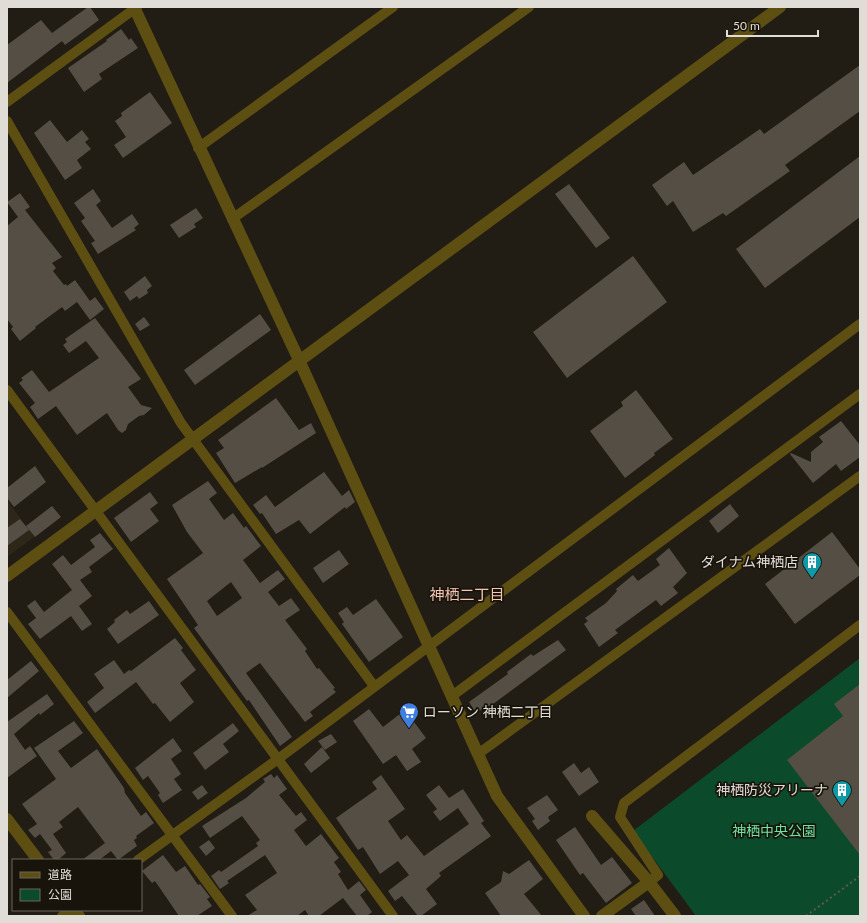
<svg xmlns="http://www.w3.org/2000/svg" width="867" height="923" viewBox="0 0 867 923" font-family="Lato,'Noto Sans JP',sans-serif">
<rect width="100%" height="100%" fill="#221d14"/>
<path fill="#2e2618" d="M7,500L34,537L7,557Z"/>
<path fill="#0b4b2c" d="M860,658V916H696L633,831Z"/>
<path fill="#544e44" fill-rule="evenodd" d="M88,7H90L99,20L65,45L62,41L7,83V45L41,20L52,33Z
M121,29L129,40L131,38L138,48L99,74L102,79L84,92L68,68L107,41L106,40Z
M860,65V111L785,165L790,171L726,216L723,213L693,232L673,201L667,206L652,185L684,162L693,175L760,129L764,134Z
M150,92L172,123L123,158L114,145L126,137L115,121L122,116L121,113Z
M50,120L67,142L82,130L89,139L85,142L91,149L77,160L82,168L65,180L34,133Z
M860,156V217L765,288L736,249Z
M569,184L610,238L596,248L555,194Z
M93,189L101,201L96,205L112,228L132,214L139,224L134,228L136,230L98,254L91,243L95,241L81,221L85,218L74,203Z
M20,193L30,207L25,210L62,257L52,263L56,268L53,271L64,285L66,284L67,286L75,280L90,301L95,297L104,309L90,320L77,302L65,311L62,307L35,327L36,328L20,341L11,329L13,327L7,319V226L18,217L7,202Z
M196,208L203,218L194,224L196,227L179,238L170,225Z
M633,256L667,302L567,378L533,332Z
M145,276L152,286L147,290L148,293L139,299L137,296L130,301L124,292Z
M260,314L271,330L195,385L184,370Z
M144,317L150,325L140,331L135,324Z
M95,318L141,379L128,387L141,405L152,408L144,415L139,416L128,424L126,430L122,433L118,430L107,413L77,435L56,406L38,419L30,407L35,403L19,383L23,380L21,378L32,370L49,392L99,358L86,341L69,353L63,345L67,342L65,339Z
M636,390L673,439L654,453L655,455L625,478L590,431L623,406L621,402Z
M276,398L299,430L311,423L316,433L262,468V467L235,483L216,453L224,448L218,440Z
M841,421L860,445V457L841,471L836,464L813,483L790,454L791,453L811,462V452L823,442L819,437Z
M35,466L46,482L14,507L7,498V488Z
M324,472L342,496L349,490L355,502L346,509L345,507L310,534L299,520L276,534L262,513L260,514L253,505L266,495L275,507Z
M208,481L217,493L209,499L224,520L233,513L244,528L246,526L261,546L243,560L260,583L278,570L285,579L268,592L279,606L291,598L300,610L285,620L307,649L305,651L317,669L319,668L335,688L333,689L336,692L310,712L313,716L305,722L260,663L246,673L292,737L280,746L249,700L247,701L194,628L198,625L167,579L203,553L187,532L172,505ZM231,582L242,598L217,616L207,601Z
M150,492L158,503L150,509L159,521L131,542L114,518Z
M730,504L739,516L718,533L709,521Z
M52,506L61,517L35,537L26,526Z
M20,519L29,530L7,546V528Z
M832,532L860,569V575L795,624L765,584Z
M100,533L113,549L89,567L92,572L80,580L92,596L79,606L92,624L82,631L71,616L40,639L28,624L36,618L27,606L35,600L44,612L72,590L52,564L63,555L71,565L95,547L90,540Z
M669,548L687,573L673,587L678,593L661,606L656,600L615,630L618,633L599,647L584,624L588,621L585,618L606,603L617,591L616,589L633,575L638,581L660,565L656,559Z
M339,550L349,564L323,583L313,568Z
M376,599L403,637L369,662L342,624L344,622L338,613L347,607L353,615Z
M149,601L159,615L118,644L107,629L115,622L114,620L127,610L130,614Z
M175,638L183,648L181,650L196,670L180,683L194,702L170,722L155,703L153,704L136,682L95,713L87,702L104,688L94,674L114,660L124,674L129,670L131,671Z
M558,640L566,650L489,707L488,705L476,713L469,702L508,674L507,672L531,654L533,656Z
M31,661L39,671L7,698V680Z
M860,684V855L787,760L843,716L834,704Z
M47,694L54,704L40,715L39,713L14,734L25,750L30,746L37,756L7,778V722Z
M369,709L383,727L405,710L426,738L412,749L421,762L407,771L396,755L383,764L353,721Z
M74,721L83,733L58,751L71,768L97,749L124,788L125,793L141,816L146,812L154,823L136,836L137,838L134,840L137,846L118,860L111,851L99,860H82L105,843L78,807L59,822L63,827L53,834L66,853L58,860H54L48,852L52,850L40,834L35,838L28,830L37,824L22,804L56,779L34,748Z
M233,723L239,731L223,744L229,752L205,770L193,753Z
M331,734L337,742L325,750L318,741Z
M173,738L182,751L171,759L181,774L174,779L182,790L163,803L158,795L160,793L148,776L143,780L135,768Z
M322,747L330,758L311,773L304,764Z
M574,763L581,773L589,767L599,782L579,796L562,772Z
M271,774L274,778L277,775L287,789L279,795L296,816L301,812L307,820L294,830L306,846L321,834L339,858L334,862L341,872L338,874L348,890L359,881L366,890L360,895L372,912L367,916H357L343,898L319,916H309L305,910L297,916H247L257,910L245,895L277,873L265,855L227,881L229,883L220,889L211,876L219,870L221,872L258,846L256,843L260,840L242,816L210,838L202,826L246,798L265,782L263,779Z
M381,775L405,809L388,821L401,840L407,835L424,856L469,824L458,808L440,821L433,812L437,809L426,795L439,785L449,798L463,789L484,821L481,823L491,836L439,873L441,876L426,889L437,904L421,916H418L402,896L395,901L388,891L409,875L398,861L380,874L363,847L358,850L336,818L377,789L372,782Z
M202,785L208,793L198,800L192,792Z
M547,795L558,810L548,817L550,821L538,830L532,821L535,819L527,808Z
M575,827L601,865L612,857L632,883L606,903L583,873L580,875L556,840Z
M209,840L215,848L206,856L199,847Z
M163,855L176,872L185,866L198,885L200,884L210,897L207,899L212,906L197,916H179L155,881L152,883L142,871Z
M529,860L543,879L524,894L542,916H501L485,893L501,882L503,871L509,874Z
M644,900L655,916H636L631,909Z"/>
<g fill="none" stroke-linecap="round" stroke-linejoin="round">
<path stroke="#5f5a52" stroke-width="2" stroke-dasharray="2 3" stroke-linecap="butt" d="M806,916L860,876"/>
<path stroke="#5d4e11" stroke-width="10" d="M7,102L137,7
M7,121L181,423L374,686
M198,148L393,7
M232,219L529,7
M7,390L393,916
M7,612L232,916
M452,696L860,394
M478,754L860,476
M138,860L278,759L860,324
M649,882L658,875L620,817L624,803L860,625
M62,916L70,910"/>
<path stroke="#5d4e11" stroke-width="12" d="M134,7L299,360L497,796L584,916
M7,576L780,7
M592,816L649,882L675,916
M7,819L38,860
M74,910L79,916
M602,916L649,882"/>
</g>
<defs>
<symbol id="building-pin" viewBox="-11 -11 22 30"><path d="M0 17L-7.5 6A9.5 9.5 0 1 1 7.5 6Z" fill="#0f9aa8" stroke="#19140b"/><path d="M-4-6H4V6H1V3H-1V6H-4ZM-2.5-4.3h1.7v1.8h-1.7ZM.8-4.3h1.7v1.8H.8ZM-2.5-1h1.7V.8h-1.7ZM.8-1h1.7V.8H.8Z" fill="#fff"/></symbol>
<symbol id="supermarket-pin" viewBox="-11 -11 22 30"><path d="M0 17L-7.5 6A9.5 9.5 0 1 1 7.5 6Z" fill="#3f7fe0" stroke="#19140b"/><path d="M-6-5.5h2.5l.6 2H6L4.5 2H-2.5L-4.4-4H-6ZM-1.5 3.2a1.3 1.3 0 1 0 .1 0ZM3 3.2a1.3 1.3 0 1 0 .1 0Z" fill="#fff"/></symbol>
</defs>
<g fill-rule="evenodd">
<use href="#building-pin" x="801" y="551" width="22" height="30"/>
<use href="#supermarket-pin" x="398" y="701" width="22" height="30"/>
<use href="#building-pin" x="831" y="779" width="22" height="30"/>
</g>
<g text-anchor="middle" stroke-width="3.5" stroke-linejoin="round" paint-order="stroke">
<g font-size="14" fill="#e0dcd6" stroke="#19140b" text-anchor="end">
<text x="798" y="567">ダイナム神栖店</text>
<text x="423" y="717" text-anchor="start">ローソン 神栖二丁目</text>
<text x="828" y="795">神栖防災アリーナ</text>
</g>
<g font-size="14" fill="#6be4a1" stroke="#19140b">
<text x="774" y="836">神栖中央公園</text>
</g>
<g font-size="15" fill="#f5c5b4" stroke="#19140b">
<text x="467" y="600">神栖二丁目</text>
</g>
</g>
<rect width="867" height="923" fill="none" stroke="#e0dcd6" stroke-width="16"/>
<rect x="12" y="859" width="130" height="52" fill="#19140b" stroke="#69645c"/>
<rect x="20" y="872" width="20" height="6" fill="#5d4e11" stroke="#69645c"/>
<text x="48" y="879" font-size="12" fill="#e0dcd6">道路</text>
<rect x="20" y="889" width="20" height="12" fill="#0b4b2c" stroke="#69645c"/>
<text x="48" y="899" font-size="12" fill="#e0dcd6">公園</text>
<path d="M727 30v6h91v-6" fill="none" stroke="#e0dcd6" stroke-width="2"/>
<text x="733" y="30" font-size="12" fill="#e0dcd6" stroke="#19140b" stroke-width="3" paint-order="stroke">50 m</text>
</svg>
